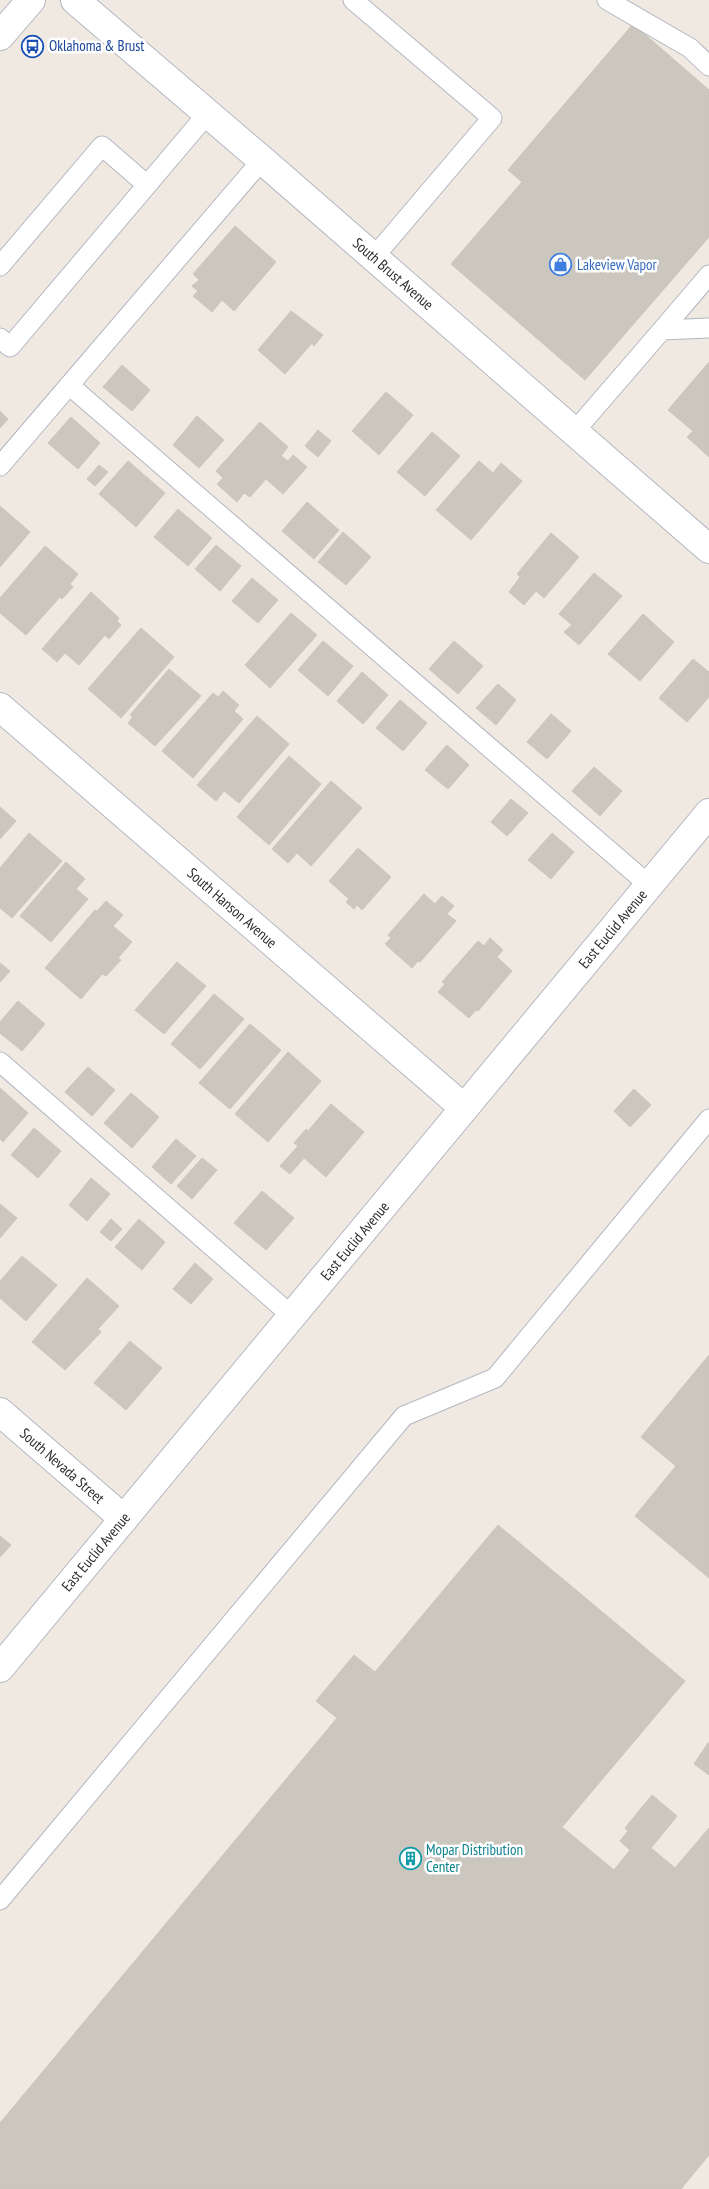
<svg xmlns="http://www.w3.org/2000/svg" width="709" height="2189" viewBox="0 0 709 2189" font-family="'PT Sans Narrow',sans-serif">
<rect width="100%" height="100%" fill="#efe9e1"/>
<path fill="#cbc7bf" stroke="#cbc5ba" d="M633,24L709,90V237L585,380L451,264L522,182L508,170Z
M235,226L276,262L234,311L222,300L212,312L193,296L198,291L192,286L199,280L193,274Z
M291,311L323,335L314,346L312,343L285,374L258,350Z
M709,362V457L687,437L693,431L668,410Z
M122,365L150,390L132,411L103,387Z
M386,392L413,415L379,455L352,431Z
M0,411L8,419L0,428Z
M197,416L224,440L199,468L173,445Z
M71,417L100,443L78,469L48,443Z
M260,422L288,447L281,456L288,461L293,455L307,467L283,494L266,479L250,497L244,493L237,502L217,484L223,478L216,471Z
M318,430L331,441L318,457L305,446Z
M432,432L460,456L425,496L397,472Z
M128,461L165,493L136,527L99,494Z
M479,461L493,473L501,463L522,481L471,540L436,510Z
M99,465L108,472L95,486L87,479Z
M307,502L339,530L314,559L282,531Z
M0,506L30,532L0,567Z
M178,509L212,538L188,566L154,537Z
M343,532L371,557L346,585L318,562Z
M551,533L579,557L544,598L536,591L524,605L509,592L520,577L517,574Z
M216,545L241,566L220,591L195,569Z
M45,546L78,574L70,584L73,587L62,599L60,597L26,635L0,613V598Z
M594,573L622,596L579,645L564,632L572,625L559,614Z
M252,578L278,600L258,623L232,601Z
M91,592L119,618L117,621L121,625L109,639L105,635L79,665L65,653L57,662L42,649Z
M291,613L317,635L270,688L245,665Z
M643,614L674,642L640,681L608,654Z
M141,628L174,657L121,718L88,689Z
M323,641L353,666L328,696L298,670Z
M454,641L483,666L458,694L429,669Z
M693,659L709,672V697L687,722L659,698Z
M169,669L201,696L155,746L128,723L133,717L130,715Z
M362,672L388,695L363,724L337,701Z
M498,684L516,700L496,725L476,708Z
M223,691L239,705L234,711L243,719L193,778L162,751L213,693L218,697Z
M400,700L427,723L403,751L376,728Z
M551,714L571,731L547,759L527,742Z
M257,716L289,744L239,803L224,791L216,801L197,785Z
M447,745L469,765L448,789L425,770Z
M289,756L321,784L269,845L237,817Z
M594,767L622,791L600,816L572,791Z
M331,781L362,808L311,866L297,853L288,863L272,849Z
M511,799L528,813L507,836L491,822Z
M0,807L16,821L0,839Z
M29,833L62,861L12,918L0,908V868Z
M552,833L574,852L551,879L528,860Z
M358,848L391,877L362,910L357,905L354,909L346,902L349,899L329,881Z
M66,862L85,879L76,889L88,899L51,942L20,916Z
M424,894L435,904L442,896L454,906L447,914L456,921L420,962L418,961L412,968L385,944L391,938L388,935Z
M106,901L123,915L113,926L132,942L118,958L121,960L106,976L102,974L81,999L45,968L95,910L97,911Z
M490,938L503,950L497,957L512,971L478,1011L476,1010L469,1018L438,992L445,984L442,982L478,941L484,946Z
M177,962L206,986L164,1034L135,1010Z
M0,963L10,971L0,982Z
M214,994L244,1019L200,1069L171,1044Z
M18,1001L45,1024L22,1051L0,1033V1022Z
M250,1024L281,1050L230,1109L199,1083Z
M288,1052L321,1081L268,1142L235,1114Z
M88,1067L115,1090L92,1116L65,1092Z
M0,1088L28,1113L3,1142L0,1139Z
M634,1089L651,1105L630,1127L614,1111Z
M131,1093L159,1117L132,1148L104,1123Z
M331,1104L364,1132L326,1177L304,1158L290,1174L280,1166L298,1146L294,1143L306,1129L308,1131Z
M34,1128L61,1151L38,1178L11,1155Z
M176,1139L196,1156L171,1184L152,1167Z
M202,1158L217,1170L192,1199L177,1186Z
M91,1178L110,1194L87,1221L69,1205Z
M262,1191L294,1218L266,1250L234,1223Z
M0,1204L17,1218L0,1238Z
M111,1219L122,1229L111,1241L100,1232Z
M139,1219L165,1242L142,1270L115,1247Z
M22,1256L57,1285L26,1321L0,1298V1281Z
M195,1263L213,1279L191,1304L173,1289Z
M87,1278L119,1306L98,1329L101,1332L65,1370L32,1342Z
M130,1341L162,1368L126,1410L94,1383Z
M709,1355V1578L635,1516L676,1466L641,1437Z
M498,1525L685,1681L562,1827L614,1870L630,1850L620,1841L628,1831L625,1828L652,1795L677,1816L651,1848L675,1868L709,1828V2155L681,2189H0V2123L337,1718L316,1701L354,1655L375,1672Z
M0,1536L11,1545L0,1557Z
M708,1743H709V1775L694,1764Z"/>
<g fill="none" stroke-linecap="round" stroke-linejoin="round">
<defs>
<path id="lane" d="M353,0L492,118L374,257
M607,0L690,48L709,66
M0,266L102,146L147,185
M662,330L709,275
M0,338L10,347L208,113
M69,385L649,885
M574,432L662,330L709,328
M0,466L262,160
M0,1062L292,1316
M0,1900L404,1416L495,1378L709,1119"/>
<path id="street" d="M75,0L262,160L709,549
M0,707L464,1108
M0,1412L124,1519
M0,1668L709,813"/>
<path id="secondary" d="M0,36L31,0"/>
</defs>
<use href="#lane" stroke="#b4b7c1" stroke-width="21"/>
<use href="#street" stroke="#b4b7c1" stroke-width="30"/>
<use href="#secondary" stroke="#b4b7c1" stroke-width="30"/>
<use href="#lane" stroke="#fff" stroke-width="19"/>
<use href="#street" stroke="#fff" stroke-width="28"/>
<use href="#secondary" stroke="#fff" stroke-width="28"/>
</g>
<defs>
<symbol id="bus-ring" viewBox="-11 -11 22 22"><circle r="9.5" fill="#fff" stroke="#1a4fb4" stroke-width="1.5"/><path d="M-5-6H5V4H4V6H2V4H-2V6H-4V4H-5ZM-3.5-4V0h7V-4ZM-3.5 1.2v1.5H-2V1.2ZM2 1.2v1.5H3.5V1.2Z" fill="#1a4fb4"/></symbol>
<symbol id="shop-ring" viewBox="-11 -11 22 22"><circle r="9.5" fill="#fff" stroke="#3f7fe0" stroke-width="1.5"/><path d="M-5-2.5h2.3a2.7 3.5 0 0 1 5.4 0H5L5.5 6h-11ZM-1.5-2.5h3a1.5 2.3 0 0 0-3 0Z" fill="#3f7fe0"/></symbol>
<symbol id="building-ring" viewBox="-11 -11 22 22"><circle r="9.5" fill="#fff" stroke="#0f9aa8" stroke-width="1.5"/><path d="M-4-6H4V6H1V3H-1V6H-4ZM-2.5-4.3h1.7v1.8h-1.7ZM.8-4.3h1.7v1.8H.8ZM-2.5-1h1.7V.8h-1.7ZM.8-1h1.7V.8H.8Z" fill="#0f9aa8"/></symbol>
</defs>
<g fill-rule="evenodd">
<use href="#bus-ring" x="20" y="34" width="25" height="25"/>
<use href="#shop-ring" x="548" y="252" width="25" height="25"/>
<use href="#building-ring" x="398" y="1846" width="25" height="25"/>
</g>
<g text-anchor="middle" stroke-width="5" stroke-linejoin="round" paint-order="stroke">
<g font-size="15" fill="#164399" stroke="#fff" text-anchor="start">
<text x="49" y="51">Oklahoma &amp; Brust</text>
</g>
<g font-size="15" fill="#366cbe" stroke="#fff" text-anchor="start">
<text x="577" y="270">Lakeview Vapor</text>
</g>
<g font-size="15" fill="#2e2e2e" stroke="#fff">
<text transform="translate(393 274) rotate(41)" y="5">South Brust Avenue</text>
<text transform="translate(232 908) rotate(41)" y="5">South Hanson Avenue</text>
<text transform="translate(613 929) rotate(-50)" y="5">East Euclid Avenue</text>
<text transform="translate(355 1241) rotate(-50)" y="5">East Euclid Avenue</text>
<text transform="translate(62 1466) rotate(41)" y="5">South Nevada Street</text>
<text transform="translate(96 1552) rotate(-50)" y="5">East Euclid Avenue</text>
</g>
<g font-size="15" fill="#0d838f" stroke="#fff" text-anchor="start">
<text x="426" y="1855">Mopar Distribution<tspan x="426" dy="17">Center</tspan></text>
</g>
</g>
</svg>
